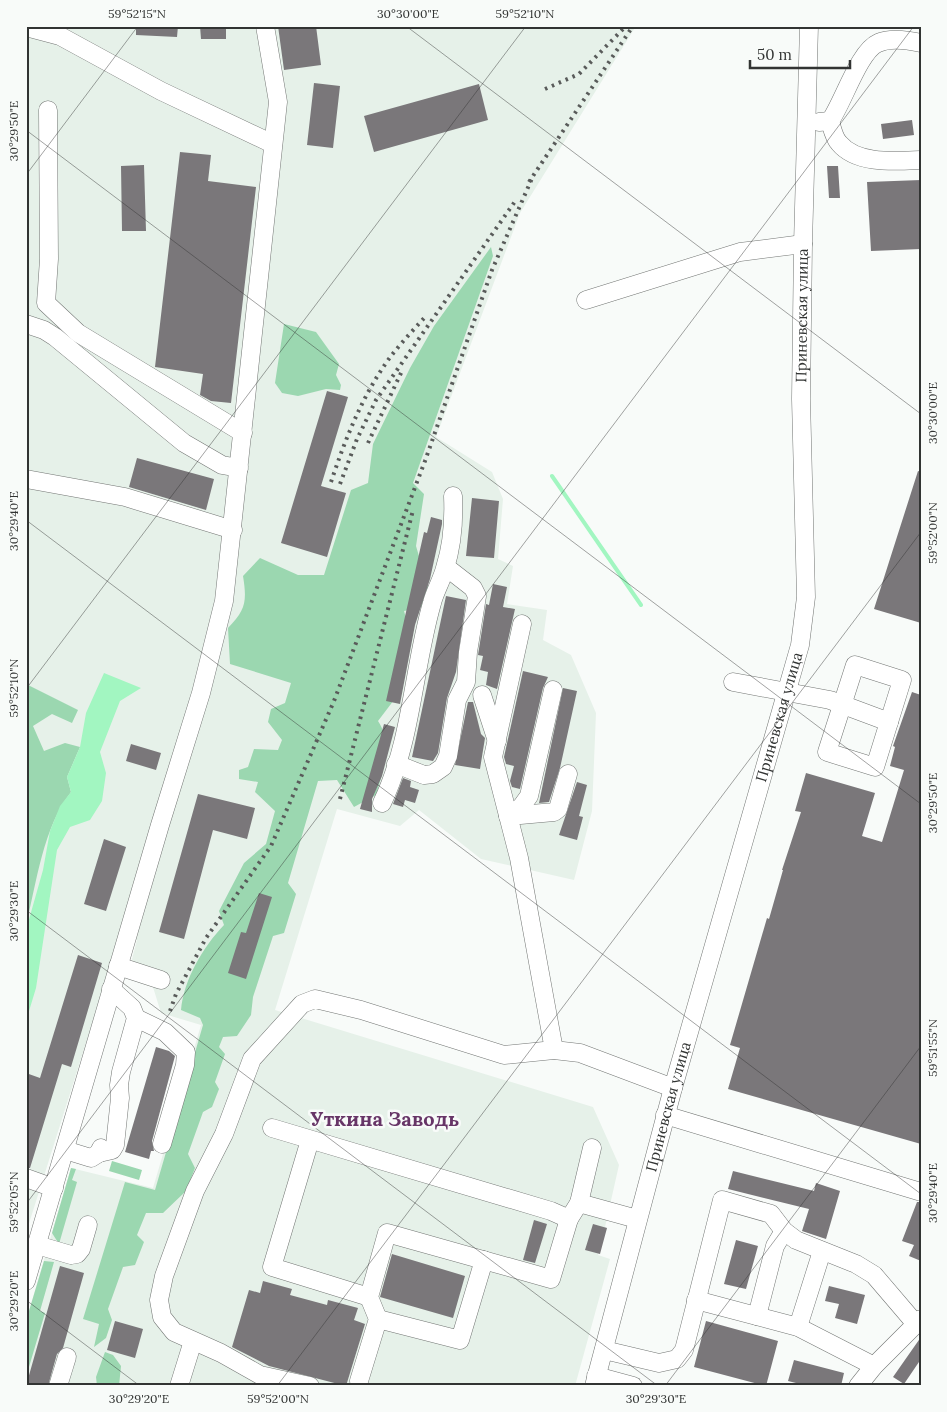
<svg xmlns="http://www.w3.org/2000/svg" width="947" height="1412" viewBox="0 0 947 1412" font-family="Lora,serif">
<rect width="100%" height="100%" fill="#f8fbf9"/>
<path fill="#e6f1e9" d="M26,26H636L520,213L436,437L492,472L503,499L498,559L513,566L507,604L547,610L543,640L571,655L596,713L592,811L574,880L481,859L419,810L400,826L337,809L275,1010L593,1107L619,1165L605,1227L607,1228L598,1255L610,1259L575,1386H26V1321L71,1168L153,1188L201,1025L161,1013L153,987L139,983L132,959L137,940L120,935L26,1233Z"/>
<path fill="#9bd7b0" d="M491,247L493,256L413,483L424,494L416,546L429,590L423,607L404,611L409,629L397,696L378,721C393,743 383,771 376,795L354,807L337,780L318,781L288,883L296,894L284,933L273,936L253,997L251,1015L237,1036L223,1037L219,1047L225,1054L215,1082L219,1089L212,1107L203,1112L188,1154L195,1168L186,1191L163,1213H146L137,1235L144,1242L135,1265L123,1267L108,1309L112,1320L106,1338L94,1347L99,1324L83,1319L125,1182L155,1190L203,1025L200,1018L181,1010C184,979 203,947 224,925L219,911L244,863L266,844L275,811L255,792L258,782L239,779V770L248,767L254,749L278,750L282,740L268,722L271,709L285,703L291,683L230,664L228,628C246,610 247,601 243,576L260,558L298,575H324L351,490L368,483L373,444L410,368L434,326Z
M284,324L316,332L339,364L336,375L341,385L340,390L326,389L298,396L282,393L275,383Z
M26,684L78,710L72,723L52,714L33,726L44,751L65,743L80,747L67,777L71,792C43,828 37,881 26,925Z
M112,1161L142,1170L139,1180L109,1171Z
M71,1168L76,1169L72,1180L77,1182L59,1244L52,1233Z
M44,1261L54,1262L40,1311L45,1313L26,1377V1321Z
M105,1352L113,1355L121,1366L119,1386H97L96,1377Z"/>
<path fill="#a2f6c1" d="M104,673L141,688L120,701L100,752L106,773L102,801L90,820L70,827L57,850L36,988L26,1021V930L43,870L50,831L60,806L71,792L67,777L80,747L86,713Z"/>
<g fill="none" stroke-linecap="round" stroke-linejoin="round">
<path stroke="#a2f6c1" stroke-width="4" d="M552,476L641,605"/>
</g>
<path fill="#7a777a" d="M136,26H178L177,37L136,35Z
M200,26H226V39H201Z
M278,26H316L321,65L284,70Z
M314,83L340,86L333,148L307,145Z
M479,84L488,120L374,152L364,116Z
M912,120L914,135L883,139L881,124Z
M180,152L211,155L208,181L256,187L231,403L211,401L200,395L203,374L155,367Z
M144,165L146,231H122L121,166Z
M827,166H838L840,198H829Z
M921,180V249L871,251L867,182Z
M327,391L348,397L321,486L346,493L327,557L281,543Z
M137,458L214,479L206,510L129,487Z
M918,471L921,472V623L874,609Z
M472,498L499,501L494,558L466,556Z
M431,517L442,520V524L430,579L415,625L400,704L386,701L424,532L427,533Z
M493,584L507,587L503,607L515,609L497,689L486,685L488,672L480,670L483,656L478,655L486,604L489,605Z
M446,596L466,600L456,672L447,698L438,753L433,761L412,757Z
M523,671L548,677L543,688L520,789L512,787L510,781L514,766L506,764L504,757Z
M563,688L577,691L560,768L549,802L539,803Z
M912,692L921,695V1144L728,1089L740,1048L730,1045L767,918L769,919L783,870H782L801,812L795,811L806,773L875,793L862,836L882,842L904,770L890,766L895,747L893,746Z
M468,702H473L481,734L485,738L480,769L455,765Z
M384,724L395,727L382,776L372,799V812L360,809Z
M131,744L161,753L156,770L126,761Z
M403,778L411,781L410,787L419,790L415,803L405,800L403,807L393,804Z
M577,782L587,785L579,816L583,817L577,840L559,835Z
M198,794L255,808L247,839L213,830L184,939L159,932Z
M104,839L126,847L106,911L84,904Z
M259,893L272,897L246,979L228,973L241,932L246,933Z
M78,955L102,963L71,1067L62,1064L30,1168H26V1073L40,1078Z
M156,1047L169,1051L175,1056L152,1141L154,1151H151L149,1159L125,1152Z
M733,1171L814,1191L816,1183L840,1191L826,1239L802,1231L809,1209L728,1189Z
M917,1202H921V1261L909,1256L914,1245L902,1241Z
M534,1220L547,1224L535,1263L523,1260Z
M593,1224L607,1228L600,1254L585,1250Z
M736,1240L758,1246L746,1289L724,1284Z
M392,1254L465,1276L453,1318L380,1297Z
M60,1266L84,1273L63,1348L57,1354L48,1386H26Z
M263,1281L292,1289L290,1295L327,1305L328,1300L358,1308L354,1320L365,1324L346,1386L269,1366L232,1347L249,1290L260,1293Z
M829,1286L865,1295L857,1324L835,1318L839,1304L825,1301Z
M115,1321L143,1329L135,1358L107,1350Z
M706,1321L778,1341L766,1386L694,1367Z
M921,1337V1359L904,1384L893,1377Z
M794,1360L844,1373L841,1386H808L788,1381Z"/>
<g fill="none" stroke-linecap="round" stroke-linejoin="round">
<defs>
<g id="minor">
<path d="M26,27L60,36L161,91L273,144"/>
<path d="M48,110L49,259L46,303L78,333L243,433"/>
<path d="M830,121C843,103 859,51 878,43C891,37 908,40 921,43"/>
<path d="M819,122L830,121C832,128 834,138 839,143C857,165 896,161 921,160"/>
<path d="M586,300L740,252L803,244"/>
<path d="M26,324L44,330L55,337L184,443L222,465L239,468"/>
<path d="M26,479L125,497L233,530"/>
<path d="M522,624L493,757L519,858L554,1050"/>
<path d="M855,665L902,680L875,767L827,752Z"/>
<path d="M733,682L830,700L889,722"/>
<path d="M482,695L497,741"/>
<path d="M396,764L424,775L433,774L443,767L448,756L457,700L466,682L468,652L477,596L473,588L446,567"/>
<path d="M382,803C412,741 413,669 432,603C435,591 442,580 445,568C452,546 454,518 453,496"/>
<path d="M508,816L521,807L529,796L553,690"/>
<path d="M509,816L554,812L558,809L568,774"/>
<path d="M118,966L161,980"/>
<path d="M136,1018L165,1032L186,1052L185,1065L162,1144"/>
<path d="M665,1115L921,1192"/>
<path d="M272,1128L551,1211L569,1219"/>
<path d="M310,1140L272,1267L369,1297"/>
<path d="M65,1150L91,1158L99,1153L101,1148"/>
<path d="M99,1153L112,1150L115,1145L120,1098L119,1085L121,1072L136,1018L132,1008L111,989"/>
<path d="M26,1178L54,1188"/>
<path d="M579,1203L637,1219"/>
<path d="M37,1245L71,1255L77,1254L81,1249L88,1225"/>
<path d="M26,1281L160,825L201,693L224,601L278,102L265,26"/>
<path d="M696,1300L798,1327L874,1366"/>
<path d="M757,1316L775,1246L784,1231"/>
<path d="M378,1319L460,1340L484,1260"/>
<path d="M798,1327L822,1251"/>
<path d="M604,1350L659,1363L677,1359L684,1350L722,1200L771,1214L784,1231L796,1240L856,1264L874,1275L915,1323"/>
<path d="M596,1376L633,1386"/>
<path d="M359,1381L378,1319L369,1297L387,1233L551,1279L569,1219L579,1203L592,1148"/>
<path d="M58,1386L67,1357"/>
<path d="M179,1386L193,1341"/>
<path d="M310,1386L260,1375L221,1353L174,1332L162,1317L159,1300L164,1276L195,1191L224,1134L252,1059L302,1004L315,999L361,1010L504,1055L554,1050L580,1053L673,1088"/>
<path id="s1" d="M594,1386L673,1088L800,645L806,597L801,399L803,244L809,26"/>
<path d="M858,1386L874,1366L921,1319"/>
</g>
</defs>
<use href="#minor" stroke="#737674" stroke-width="19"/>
<use href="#minor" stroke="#fff" stroke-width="18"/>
<path stroke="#595b5a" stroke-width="4" stroke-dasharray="2.5 5" stroke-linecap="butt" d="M545,89L579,74L626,26
M529,182L633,26
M368,443L402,371
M331,482C346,437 363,394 391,356C402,342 415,328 427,315
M340,484L357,439L376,400L516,200
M340,799L413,510
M170,1011L176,994L206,938L271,846L334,701L425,461L492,270L533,176"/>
</g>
<path fill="none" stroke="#323433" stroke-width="1" stroke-opacity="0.45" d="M406,26L921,414M26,130L921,804M26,175L138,26M26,520L921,1194M26,689L526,26M26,910L658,1386M26,1204L914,26M26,1300L140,1386M277,1386L921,532M665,1386L921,1046"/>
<g text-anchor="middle" stroke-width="5" stroke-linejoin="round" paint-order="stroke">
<g font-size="15" fill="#323433" stroke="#f8fbf9">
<text dy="5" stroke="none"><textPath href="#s1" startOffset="1099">Приневская улица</textPath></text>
<text dy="5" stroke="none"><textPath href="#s1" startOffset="694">Приневская улица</textPath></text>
<text dy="5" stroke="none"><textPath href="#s1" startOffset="289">Приневская улица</textPath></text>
</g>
<g font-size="20" font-weight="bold" fill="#673567" stroke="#f8fbf9">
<text x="385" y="1126">Уткина Заводь</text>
</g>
</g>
<rect width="947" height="1412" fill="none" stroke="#f8fbf9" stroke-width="55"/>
<path d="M750 60v8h100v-8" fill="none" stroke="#323433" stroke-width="2.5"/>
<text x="757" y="60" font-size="15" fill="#323433" stroke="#f8fbf9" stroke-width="4" paint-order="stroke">50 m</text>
<rect x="28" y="28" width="892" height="1356" fill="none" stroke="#323433" stroke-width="2"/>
<g font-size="12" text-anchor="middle" fill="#323433">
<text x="137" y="18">59°52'15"N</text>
<text x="408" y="18">30°30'00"E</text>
<text x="525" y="18">59°52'10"N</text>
<text transform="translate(14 131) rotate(-90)" y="4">30°29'50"E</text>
<text transform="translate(933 413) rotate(-90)" y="4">30°30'00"E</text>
<text transform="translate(14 521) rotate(-90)" y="4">30°29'40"E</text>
<text transform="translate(933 533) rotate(-90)" y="4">59°52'00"N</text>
<text transform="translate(14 688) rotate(-90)" y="4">59°52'10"N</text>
<text transform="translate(933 803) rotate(-90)" y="4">30°29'50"E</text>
<text transform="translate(14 911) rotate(-90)" y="4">30°29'30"E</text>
<text transform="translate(933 1048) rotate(-90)" y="4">59°51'55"N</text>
<text transform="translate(933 1193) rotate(-90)" y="4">30°29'40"E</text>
<text transform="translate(14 1202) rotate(-90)" y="4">59°52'05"N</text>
<text transform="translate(14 1301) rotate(-90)" y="4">30°29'20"E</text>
<text x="139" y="1403">30°29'20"E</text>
<text x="278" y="1403">59°52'00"N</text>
<text x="656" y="1403">30°29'30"E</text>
</g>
</svg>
